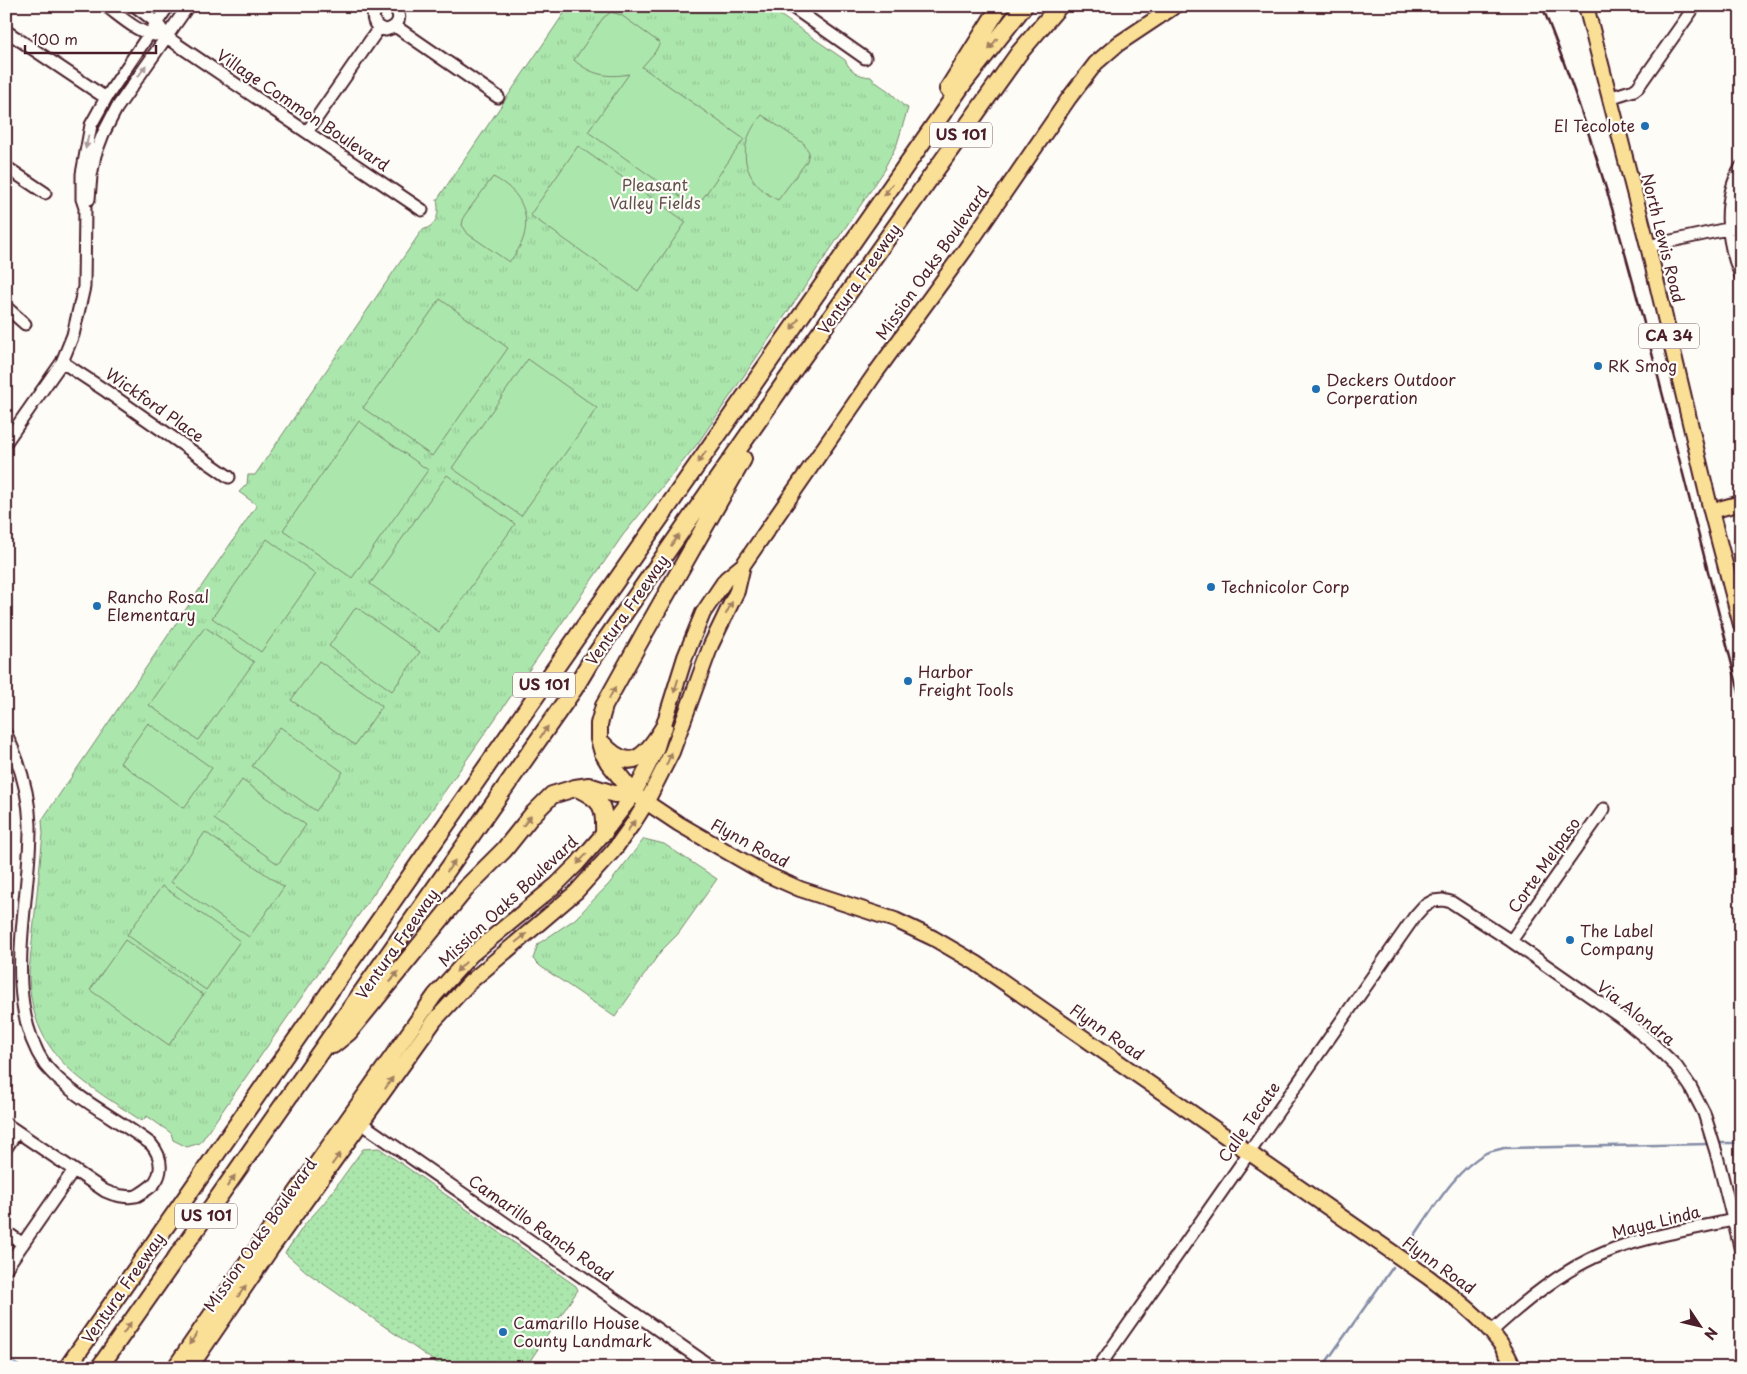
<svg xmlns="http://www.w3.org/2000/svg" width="1747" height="1374" viewBox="0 0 1747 1374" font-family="'Playpen Sans',sans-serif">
<defs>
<pattern id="grass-tufts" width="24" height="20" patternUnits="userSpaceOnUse" patternTransform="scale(1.25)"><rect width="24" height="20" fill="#abe7ad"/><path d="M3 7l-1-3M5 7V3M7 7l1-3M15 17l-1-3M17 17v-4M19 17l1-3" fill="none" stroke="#95c695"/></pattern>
<pattern id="garden-dots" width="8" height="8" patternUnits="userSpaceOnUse" patternTransform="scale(1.25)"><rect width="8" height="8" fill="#abe7ad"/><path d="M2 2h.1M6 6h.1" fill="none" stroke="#95c695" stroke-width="1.8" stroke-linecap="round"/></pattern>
<pattern id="water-ripples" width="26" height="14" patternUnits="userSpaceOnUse" patternTransform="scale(1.25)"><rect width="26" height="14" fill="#abd5f6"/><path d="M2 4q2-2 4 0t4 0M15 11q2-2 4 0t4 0" fill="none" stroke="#95b6d3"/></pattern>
</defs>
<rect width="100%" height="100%" fill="#fdfcf7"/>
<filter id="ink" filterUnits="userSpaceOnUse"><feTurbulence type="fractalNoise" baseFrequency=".02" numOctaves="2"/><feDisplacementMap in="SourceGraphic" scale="10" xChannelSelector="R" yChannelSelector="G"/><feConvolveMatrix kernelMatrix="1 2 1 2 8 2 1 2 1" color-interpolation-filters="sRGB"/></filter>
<g filter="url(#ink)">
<path fill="url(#grass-tufts)" stroke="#7a836c" d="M569,6H767L845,60C850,71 858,76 871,77C878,86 889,89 896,98C900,102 902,105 908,108L897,144L885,167L886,168L698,443L623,535L200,1143L187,1147L173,1140L171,1133L147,1116L142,1121C80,1080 30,1055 29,972L43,834L42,820L257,505L239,492L247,484L248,475H255L422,230C437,226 440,214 437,200Z
M644,839L664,844L717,879L678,934L661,951L615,1017L540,966L533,959L538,944L575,919L609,884Z"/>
<path fill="url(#garden-dots)" stroke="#7a836c" d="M379,1148L576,1286L578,1290L525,1368H444L308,1273L285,1253L305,1224L324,1203L363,1149Z"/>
<path fill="#abe7ad" stroke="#7a836c" d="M611,12L621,15L660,43L655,52L642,67L744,139L696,208L588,132L629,74C608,78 591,75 574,60L603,18Z
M762,115L803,143L809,152L807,161L778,200C741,182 735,145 762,115Z
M578,146L686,222L638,291L530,215Z
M493,177C530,195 536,232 509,262L468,234L462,225L464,216Z
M440,299L508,348L432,456L363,408Z
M528,359L597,408L521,516L452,468Z
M359,421L428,470L352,578L283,530Z
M447,475L515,524L439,632L370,584Z
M267,539L316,574L261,652L212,618Z
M356,607L420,652L392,691L329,646Z
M205,627L254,662L198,740L149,705Z
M319,661L382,706L355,745L291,700Z
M148,723L212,768L184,808L120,763Z
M280,727L343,772L316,811L252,766Z
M242,780L306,825L278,864L214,819Z
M205,832L284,887L249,937L171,882Z
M162,886L240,941L206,990L127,935Z
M125,940L203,995L169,1045L90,990Z"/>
<path fill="url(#water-ripples)" stroke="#848ca5" d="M6,1357L23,1368H6Z"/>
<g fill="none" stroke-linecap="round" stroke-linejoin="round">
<path stroke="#848ca5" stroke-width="2.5" d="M1717,1143H1741
M1408,1245C1429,1216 1454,1170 1486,1153C1491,1151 1498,1150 1504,1148L1709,1144
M1322,1368L1393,1267"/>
<defs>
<path id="minor" d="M106,6C120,16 138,33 155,35
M135,6L157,23L167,37L178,45L422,210
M379,6C369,15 373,28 386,30C399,27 403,16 393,6
M791,6L865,58
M395,26L498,97
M6,31L106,98
M1609,98L1634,90L1638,87L1695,6
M307,132L379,28
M6,167L45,193
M1741,167C1722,200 1726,241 1741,276
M89,199L91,176L95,155L103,134L116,109L188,6
M1648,246L1741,226
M6,307L25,324
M62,362L106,391L229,477
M6,442L62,362L73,335L84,287L85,208L82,199V174L91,125L106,98L168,6
M6,734C20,763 29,793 30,825C31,902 0,998 45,1065C72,1098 117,1118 151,1144C164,1159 164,1179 146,1190C143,1192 139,1195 136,1196C127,1198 113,1195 105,1191L6,1124
M1511,941L1604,809
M354,1118L713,1368
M6,1148L17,1132
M6,1232L23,1244
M6,1268L74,1170
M1492,1331C1525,1301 1562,1270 1604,1253C1644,1236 1690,1230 1733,1220
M1098,1368L1415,916L1424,906L1433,901L1443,900L1451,902L1511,941L1623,1019L1652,1043L1676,1066L1690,1086L1704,1113L1716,1152L1741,1251"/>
<path id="major" d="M1586,6L1648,246L1711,511L1741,625
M1711,511L1741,503
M634,794L679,824L766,874L800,889L895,920L933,938L976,963L1428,1277C1461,1302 1497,1328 1514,1368
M174,1368L261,1242L435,995L471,955L556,885L577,864L604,833L634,794L656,750L685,657L703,613L726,579L743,565L877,371L965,250L1069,98L1096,63L1118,44L1175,6
M190,1368L271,1249L435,1020L470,982L576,892L614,850L634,822L646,803L672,752L711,645L737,591L743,565"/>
<path id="highway" d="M948,89L1000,6
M602,743C631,776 647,755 664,727
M577,788C602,800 605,806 604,833
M634,794L609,763L603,753L599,739V724L604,706L645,632L743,459
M333,1045L349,1032L468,886L504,850L532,815L552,795L575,788L589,786L614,794H634
M67,1368L965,81L1024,6
M99,1368L574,689L589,664L785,382L1019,53L1059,6"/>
</defs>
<use href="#minor" stroke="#4a1f2b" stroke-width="15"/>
<use href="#major" stroke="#4a1f2b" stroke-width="18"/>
<use href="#highway" stroke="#4a1f2b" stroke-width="20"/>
<use href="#minor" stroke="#fdfcf7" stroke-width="11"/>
<use href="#major" stroke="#fadf96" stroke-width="14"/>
<use href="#highway" stroke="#fadf96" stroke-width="16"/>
<path stroke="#4a1f2b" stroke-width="2.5" d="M1542,6C1594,134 1629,263 1663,396C1689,497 1715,598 1741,700"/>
</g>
<defs><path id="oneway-solid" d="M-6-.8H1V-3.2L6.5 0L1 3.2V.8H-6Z" transform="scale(1.25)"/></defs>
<g fill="#a27f60">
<use href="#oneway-solid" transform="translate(993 44) rotate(127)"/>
<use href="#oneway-solid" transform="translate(888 190) rotate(125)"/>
<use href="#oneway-solid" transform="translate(795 324) rotate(125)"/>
<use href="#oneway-solid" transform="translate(702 457) rotate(125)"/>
<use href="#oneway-solid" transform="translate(675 540) rotate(-55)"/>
<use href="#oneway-solid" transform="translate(729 608) rotate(-63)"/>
<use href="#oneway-solid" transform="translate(676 686) rotate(107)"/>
<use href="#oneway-solid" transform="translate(612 693) rotate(-62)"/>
<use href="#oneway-solid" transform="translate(544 732) rotate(-55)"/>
<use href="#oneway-solid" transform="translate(669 759) rotate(-66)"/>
<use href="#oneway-solid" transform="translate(527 821) rotate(-51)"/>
<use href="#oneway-solid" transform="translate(631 826) rotate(-55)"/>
<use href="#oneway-solid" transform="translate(582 859) rotate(132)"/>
<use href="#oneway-solid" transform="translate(451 866) rotate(-55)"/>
<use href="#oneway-solid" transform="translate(521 938) rotate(-39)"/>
<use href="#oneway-solid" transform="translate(461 967) rotate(134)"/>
<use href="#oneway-solid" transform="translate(394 977) rotate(-51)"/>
<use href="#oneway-solid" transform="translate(389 1083) rotate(-56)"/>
<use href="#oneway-solid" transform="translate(336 1159) rotate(-54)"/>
<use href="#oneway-solid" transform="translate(231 1181) rotate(-55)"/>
<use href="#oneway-solid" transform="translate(242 1291) rotate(-55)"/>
<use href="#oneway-solid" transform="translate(127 1328) rotate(-55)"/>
<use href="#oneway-solid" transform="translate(193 1339) rotate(125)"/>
</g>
<g fill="#ac999b">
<use href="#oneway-solid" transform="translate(142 71) rotate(-55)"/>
<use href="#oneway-solid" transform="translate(87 142) rotate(102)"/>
</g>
</g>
<g fill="#1f6fb2" stroke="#fdfcf7" stroke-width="2">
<circle cx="1645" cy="126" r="5"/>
<circle cx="1598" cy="366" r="5"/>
<circle cx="1316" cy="389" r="5"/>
<circle cx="1211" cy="587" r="5"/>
<circle cx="97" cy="606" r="5"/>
<circle cx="908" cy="681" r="5"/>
<circle cx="1570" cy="940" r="5"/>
<circle cx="503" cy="1332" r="5"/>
</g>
<g text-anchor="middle" stroke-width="4.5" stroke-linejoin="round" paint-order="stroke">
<g fill="#fdfcf7" stroke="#806168" stroke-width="1">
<rect x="930" y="122.5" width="62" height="25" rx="4"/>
<rect x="1639" y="323.5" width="60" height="25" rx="4"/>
<rect x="513" y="672.5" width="62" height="25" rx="4"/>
<rect x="175" y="1203.5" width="62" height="25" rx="4"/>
</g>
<g font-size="15" font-weight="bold" fill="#4a1f2b">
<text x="961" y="140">US 101</text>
<text x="1669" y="341">CA 34</text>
<text x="544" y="690">US 101</text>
<text x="206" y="1221">US 101</text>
</g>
<g font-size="16" fill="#4a1f2b" stroke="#fdfcf7">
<text transform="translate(303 110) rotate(34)" y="6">Village Common Boulevard</text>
<text transform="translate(1663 238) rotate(76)" y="6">North Lewis Road</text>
<text transform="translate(932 263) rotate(-55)" y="6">Mission Oaks Boulevard</text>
<text transform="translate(859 279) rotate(-55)" y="6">Ventura Freeway</text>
<text transform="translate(155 405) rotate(35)" y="6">Wickford Place</text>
<text transform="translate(627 610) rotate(-55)" y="6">Ventura Freeway</text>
<text transform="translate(750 843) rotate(28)" y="6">Flynn Road</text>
<text transform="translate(1544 865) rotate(-55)" y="6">Corte Melpaso</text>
<text transform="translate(508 901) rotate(-43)" y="6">Mission Oaks Boulevard</text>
<text transform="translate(397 944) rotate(-55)" y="6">Ventura Freeway</text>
<text transform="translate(1636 1013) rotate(38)" y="6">Via Alondra</text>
<text transform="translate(1107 1032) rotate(35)" y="6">Flynn Road</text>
<text transform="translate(1249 1122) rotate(-55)" y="6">Calle Tecate</text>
<text transform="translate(1656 1222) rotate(-14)" y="6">Maya Linda</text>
<text transform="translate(541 1228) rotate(35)" y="6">Camarillo Ranch Road</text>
<text transform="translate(260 1235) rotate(-55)" y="6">Mission Oaks Boulevard</text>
<text transform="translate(1439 1265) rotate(36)" y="6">Flynn Road</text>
<text transform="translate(123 1288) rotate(-55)" y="6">Ventura Freeway</text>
</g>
<g font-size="16" fill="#4a1f2b" stroke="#fdfcf7" text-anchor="start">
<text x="1635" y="132" text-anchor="end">El Tecolote</text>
<text x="1608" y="372">RK Smog</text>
<text x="1326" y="386">Deckers Outdoor<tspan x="1326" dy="18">Corperation</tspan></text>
<text x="1221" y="593">Technicolor Corp</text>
<text x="107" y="603">Rancho Rosal<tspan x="107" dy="18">Elementary</tspan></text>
<text x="918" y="678">Harbor<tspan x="918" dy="18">Freight Tools</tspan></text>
<text x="1580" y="937">The Label<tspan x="1580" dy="18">Company</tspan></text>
<text x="513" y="1329">Camarillo House<tspan x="513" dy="18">County Landmark</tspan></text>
</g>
<g font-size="16" fill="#62514c" stroke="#fdfcf7">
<text x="655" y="191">Pleasant<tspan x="655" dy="18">Valley Fields</tspan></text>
</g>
</g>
<rect width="1747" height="1374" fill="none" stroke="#fdfcf7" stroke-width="25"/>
<rect x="12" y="12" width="1722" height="1349" fill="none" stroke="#4a1f2b" stroke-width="2" filter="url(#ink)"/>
<g transform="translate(1700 1326) rotate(125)" stroke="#fdfcf7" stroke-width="4" paint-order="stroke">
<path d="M0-4L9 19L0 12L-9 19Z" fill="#4a1f2b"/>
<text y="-8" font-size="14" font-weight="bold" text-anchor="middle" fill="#4a1f2b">N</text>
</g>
<path d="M25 45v8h131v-8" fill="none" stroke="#4a1f2b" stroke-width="2.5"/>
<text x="32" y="45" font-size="15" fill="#4a1f2b" stroke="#fdfcf7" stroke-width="4" paint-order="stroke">100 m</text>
</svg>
